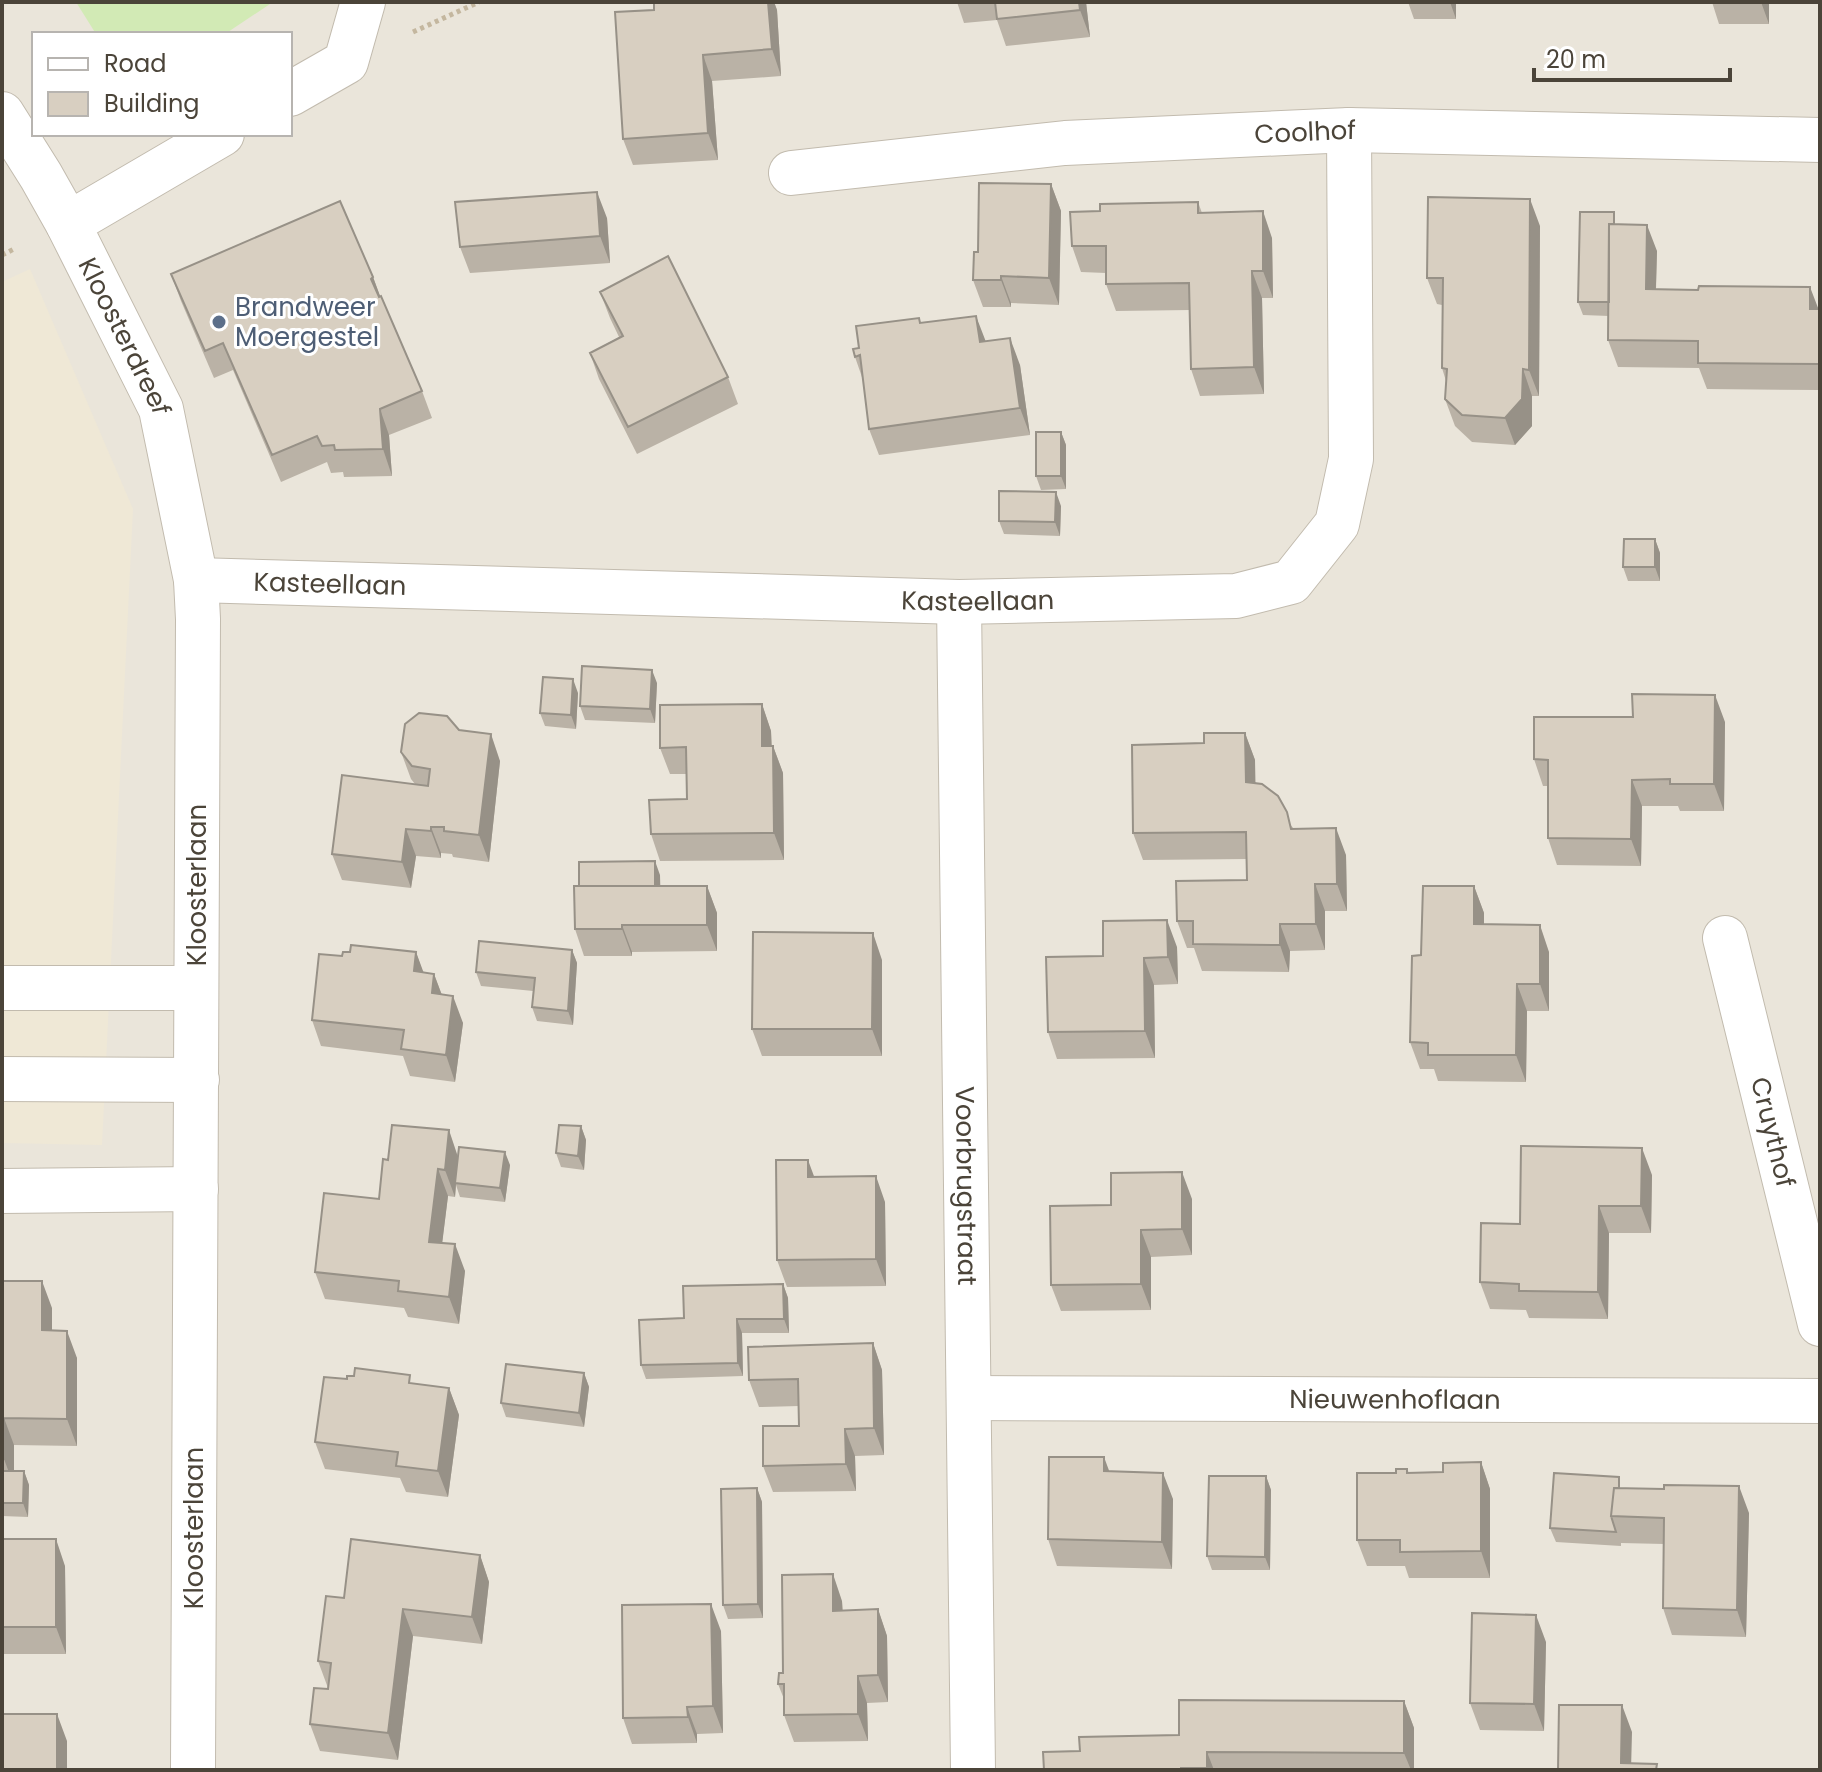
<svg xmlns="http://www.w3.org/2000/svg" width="1822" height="1772" viewBox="0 0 1822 1772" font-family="Poppins,sans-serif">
<rect width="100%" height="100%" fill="#f6f3ec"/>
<path fill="#eae5da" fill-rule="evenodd" d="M2,2H1820V1770H2ZM34,34H290V134H34Z"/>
<path fill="#efe8d6" d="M30,269L133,509L102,1145L2,1143V282Z"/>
<path fill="#d2eab5" d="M76,2H273L225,34H96Z"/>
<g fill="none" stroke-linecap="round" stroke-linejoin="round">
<defs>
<g id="minor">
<path d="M290,94L346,62L363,2"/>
<path id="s1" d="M2,114L41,176L68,224L161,409L196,580L198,619L193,1770"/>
<path id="s2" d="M791,173L1065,143L1349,130L1820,140"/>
<path d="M68,224L222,134"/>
<path id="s3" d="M196,580L959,602L1236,596L1291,582L1337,524L1351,459L1349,130"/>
<path id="s4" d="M959,602L973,1770"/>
<path id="s5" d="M1725,938L1820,1324"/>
<path d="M2,988H196"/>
<path d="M2,1079L197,1080"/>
<path d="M2,1191L196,1189"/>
<path id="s6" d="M969,1398L1820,1401"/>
</g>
</defs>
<use href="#minor" stroke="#c2bbae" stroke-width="46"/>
<path stroke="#c4b79f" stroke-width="5" stroke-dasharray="4 4" stroke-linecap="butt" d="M413,32L479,2
M2,255L16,248"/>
<use href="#minor" stroke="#fff" stroke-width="44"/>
</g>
<path fill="#bab2a6" d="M654,2H774L777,10L781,76L712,81L718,160L633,165L623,139L654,10Z
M957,2H1086L1090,37L1006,46L997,20L964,23Z
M1408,2H1456V19H1414Z
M1712,2H1769V24H1719Z
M1051,184L1061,211L1059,305L1011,303V307H983L973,280Z
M1198,202L1202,213L1272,238L1273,298H1262L1264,394L1200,396L1191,369L1190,310L1116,311L1106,284V273L1081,272L1072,246L1100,211Z
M607,218L610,263L470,273L460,247Z
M1619,224L1657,251L1656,290L1820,309V390L1707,389L1699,368L1618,367L1608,340L1609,316L1583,315L1578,302Z
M1540,226L1539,396H1532V426L1515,445L1472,442L1455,426L1445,399L1446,381L1442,368V305L1437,304L1427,278Z
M171,274L373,277L380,296L422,391L432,418L389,435L392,476L344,477L343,472L331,473L327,462L281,482L233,370L214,378L181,301Z
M600,292L728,377L738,404L637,454L599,379L590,353L619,337L610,318Z
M921,323L985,341L1020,365L1030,435L879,455L869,429L863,380L855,357L859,348Z
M1061,432L1066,445V489L1041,490L1036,476Z
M1061,506L1060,536L1004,534L999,521Z
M1655,539L1660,553V581H1628L1623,567Z
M657,683L655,723L585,720L580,706Z
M578,693L576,729L545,726L540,713Z
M762,704L771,731L772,746H773L783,773L784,860L660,861L651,834L687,799L686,774H670L660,748Z
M1725,722L1724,811H1680L1678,806H1642L1641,866L1557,865L1548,838V786H1543L1534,759Z
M459,730L500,761L489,862L453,857L452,854L441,853V858L416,856L411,888L342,880L332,854L415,784L411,779L401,752Z
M1245,733L1255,760V783L1294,829L1346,855L1347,911H1325V950L1290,951L1289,972L1202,971L1194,948H1187L1177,921L1247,880V859L1143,860L1133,833L1204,743Z
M660,875V886H707L717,913V951L632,952V956H584L575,929Z
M1474,886L1484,913V924L1549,952V1011H1527L1526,1082L1438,1081L1434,1069H1420L1410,1042L1421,955Z
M1177,947L1178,984L1154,985L1155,1058L1057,1059L1048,1032L1103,956Z
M572,950L577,963L573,1025L537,1021L532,1007L533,991L481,986L476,972Z
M416,952L423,973L434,974L442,995L463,1023L455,1082L410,1076L403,1056L321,1046L312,1020L342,956Z
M882,960V1056H762L752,1029Z
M581,1126L586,1140L584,1170L561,1167L556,1153Z
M458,1156L510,1165L505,1202L460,1197L456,1185L455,1197L448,1196L442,1243L465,1271L459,1324L408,1317L404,1308L325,1299L315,1272L379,1199Z
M1652,1175L1651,1233H1609L1608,1319L1529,1318L1526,1310L1490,1309L1480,1282L1520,1224Z
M814,1177L885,1202L886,1286L787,1287L777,1260Z
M1192,1199V1255L1151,1257V1310L1061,1311L1051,1285L1111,1205Z
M783,1284L788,1298L789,1333H742L743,1376L646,1379L641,1365L684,1318Z
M52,1308V1330L77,1358V1446L14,1445V1471H24L29,1485L28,1517L2,1516V1352Z
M873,1343L882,1370L884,1455L855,1456L856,1491L773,1492L763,1466L799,1426V1406L759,1407L749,1380Z
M584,1373L589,1387L584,1427L506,1417L501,1403Z
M354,1376L449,1388L459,1415L448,1497L406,1492L400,1478L325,1469L315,1442L347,1379Z
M1481,1462L1490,1489V1578H1409L1405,1566H1367L1357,1540L1396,1473L1407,1469L1409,1473L1443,1472Z
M1109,1471L1173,1499L1172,1569L1057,1566L1048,1539Z
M1266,1476L1271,1490L1270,1570H1212L1207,1556Z
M757,1488L762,1502L763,1618L728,1619L723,1605Z
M1623,1488L1749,1513L1746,1637L1672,1635L1663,1608L1664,1544L1621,1543V1546L1556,1542L1550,1528Z
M2,1539L65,1566L66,1654H2Z
M480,1555L489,1582L482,1644L413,1636L398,1760L320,1751L310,1724L328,1688L318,1661L344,1598Z
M842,1601L843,1611L878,1609L887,1636L888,1702L867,1703L868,1741L794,1742L784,1715V1699L778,1684L783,1673Z
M721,1631L723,1733L697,1734V1743L632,1744L623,1718Z
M1546,1642L1544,1731L1480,1730L1470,1703Z
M1404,1701L1414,1728V1770H1044L1080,1751Z"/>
<path fill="#979187" d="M768,2H774L777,10L781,76L772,49Z
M1079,2H1086L1090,37L1080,10Z
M1450,2H1456V19Z
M1761,2H1769V24Z
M703,55L712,81L718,160L708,133Z
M1051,184L1061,211L1059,305L1049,278Z
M597,192L607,218L610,263L600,236Z
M1530,199L1540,226L1539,396L1529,370Z
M1263,211L1272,238L1273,298L1263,271Z
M1647,225L1657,251L1655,316L1646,289Z
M1252,271L1262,298L1264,394L1254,367Z
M1001,276L1011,303V307L1001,280Z
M373,277L383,304L371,279Z
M1810,287L1820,313L1810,309Z
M976,316L986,342H980Z
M1010,338L1020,365L1030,435L1020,408Z
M1523,369L1532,396V426L1515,445L1505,418Z
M380,409L389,435L392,476L383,449Z
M1061,432L1066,445V489L1061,476Z
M1056,492L1061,506L1060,536L1055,522Z
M1655,539L1660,553V581L1655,567Z
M652,670L657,683L655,723L650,709Z
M573,679L578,693L576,729L571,715Z
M1715,695L1725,722L1724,811L1714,784Z
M762,704L771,731L772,773L762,746Z
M1245,733L1255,760L1256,809L1246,782Z
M491,734L500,761L489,862L479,835Z
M773,746L783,773L784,860L774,833Z
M1632,780L1642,806L1641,866L1631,839Z
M431,827L441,853V858L431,831Z
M1336,828L1346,855L1347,911L1337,884Z
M406,829L416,856L411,888L402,862Z
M655,861L660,875L661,914L656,901Z
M1315,884L1325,911V950L1316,924Z
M707,886L717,913V951L707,925Z
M1474,886L1484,913V951L1474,924Z
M1167,920L1177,947L1178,984L1168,957Z
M1280,924L1290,951L1289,972L1280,945Z
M622,925L632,952V956L622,929Z
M1540,925L1549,952V1011L1540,984Z
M873,933L882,960V1056L872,1029Z
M572,950L577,963L573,1025L568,1011Z
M416,952L426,979L414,971Z
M1144,958L1154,985L1155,1058L1145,1031Z
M434,974L444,1001L432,993Z
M1517,984L1527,1011L1526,1082L1516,1055Z
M453,996L463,1023L455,1082L446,1055Z
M581,1126L586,1140L584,1170L578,1156Z
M449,1130L458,1157L455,1197L445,1170Z
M1642,1148L1652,1175L1651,1233L1641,1206Z
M505,1152L510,1165L505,1202L500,1188Z
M808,1160L818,1187L808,1177Z
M438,1169L448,1196L439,1269L429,1242Z
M1182,1172L1192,1199V1255L1182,1229Z
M876,1176L885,1202L886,1286L876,1259Z
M1599,1206L1609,1233L1608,1319L1598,1292Z
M1141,1230L1151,1257V1310L1141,1284Z
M455,1244L465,1271L459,1324L449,1297Z
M42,1281L52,1308V1356L42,1330Z
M783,1284L788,1298L789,1333L784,1319Z
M737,1319L742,1333L743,1376L738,1363Z
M67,1331L77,1358V1446L67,1419Z
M873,1343L882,1370L884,1455L874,1428Z
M584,1373L589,1387L584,1427L579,1413Z
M449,1388L459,1415L448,1497L438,1471Z
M4,1418L14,1445V1486L4,1459Z
M845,1429L855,1456L856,1491L846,1464Z
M1104,1457L1114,1484L1104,1471Z
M1481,1462L1490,1489V1578L1481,1551Z
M24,1471L29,1485L28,1517L23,1503Z
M1163,1473L1173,1499L1172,1569L1162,1542Z
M1266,1476L1271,1490L1270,1570L1265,1557Z
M1739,1486L1749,1513L1746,1637L1737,1610Z
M757,1488L762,1502L763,1618L758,1604Z
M56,1539L65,1566L66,1654L56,1627Z
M480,1555L489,1582L482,1644L472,1617Z
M833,1574L842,1601L843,1638L833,1611Z
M711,1604L721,1631L723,1733L713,1706Z
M403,1609L413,1636L398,1760L388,1733Z
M878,1609L887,1636L888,1702L878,1675Z
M1536,1615L1546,1642L1544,1731L1534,1704Z
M858,1676L867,1703L868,1741L858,1714Z
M1404,1701L1414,1728V1770H1411L1404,1753Z
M1622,1705L1632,1732L1631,1770L1621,1763Z
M687,1707L697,1734V1743L688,1717Z
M57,1714L67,1741V1770H57Z
M1207,1752L1214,1770H1208Z"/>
<path fill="#d8cfc1" stroke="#979187" stroke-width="2" d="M654,2H768L772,49L703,55L708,133L623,139L615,12L654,10Z
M995,2H1079L1080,10L997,19Z
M979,183L1051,184L1049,278L1001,276V280H973L974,252H978Z
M597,192L600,236L460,247L455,202Z
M1428,197L1530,199L1529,370L1523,369L1522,399L1505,418L1462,415L1445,399L1447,369L1442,368L1443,278H1427Z
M340,201L373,277L371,279L379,297L381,296L422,391L380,409L383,449L335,450L334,445L322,446L317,436L272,455L223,343L205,351L171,274Z
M1198,202V213L1263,211V271H1252L1254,367L1191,369L1189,283L1106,284V246H1072L1070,212L1100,211V204Z
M1580,212H1614V224H1609V302H1578Z
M1609,224L1647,225L1646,289L1698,290L1699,286L1810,287V309H1820V364L1698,363V341L1608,340Z
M668,256L728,377L628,427L590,353L623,336L600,292Z
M976,316L980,342L1010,338L1020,408L869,429L860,355L855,357L853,349L859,348L856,326L919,318L920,323Z
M1036,432H1061V476H1036Z
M999,491L1056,492L1055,522L999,521Z
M1624,539H1655V567H1623Z
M582,666L652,670L650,709L580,706Z
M543,677L573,679L571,715L540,713Z
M1632,694L1715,695L1714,784H1670V779L1632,780L1631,839L1548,838V760L1534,759V717H1633Z
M762,704V746H773L774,833L651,834L649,800L687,799L686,747L660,748V705Z
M419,713L447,716L459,730L491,734L479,835L444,831V827H431V831L406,829L402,862L332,854L342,775L428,786L430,769L412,766L401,752L405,724Z
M1204,733H1245L1246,782L1262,784L1278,796L1287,812L1291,829L1336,828L1337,884H1315L1316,924H1280V945L1193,944V921H1177L1176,881L1247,880L1246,832L1133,833L1132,745L1204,743Z
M655,861V886H579V862Z
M574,886H707V925H622V929H575Z
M1423,886H1474V924L1540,925V984H1517L1516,1055H1428V1043L1410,1042L1412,956L1421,955Z
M1167,920L1168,957L1144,958L1145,1031L1048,1032L1046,957L1103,956V921Z
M753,932L873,933L872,1029H752Z
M479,941L572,950L568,1011L532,1007L535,978L476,972Z
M351,945L416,952L414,971L434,974L432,993L453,996L446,1055L401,1049L404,1030L312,1020L319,954L342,956L343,952H350Z
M392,1125L449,1130L445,1170L438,1169L429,1242L455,1244L449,1297L398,1291L399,1281L315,1272L324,1193L379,1199L383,1159L388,1160Z
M559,1125L581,1126L578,1156L556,1153Z
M1521,1146L1642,1148L1641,1206H1599L1598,1292L1519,1291V1284L1480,1282L1481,1223L1520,1224Z
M459,1147L505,1152L500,1188L455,1183Z
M776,1160H808V1177L876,1176V1259L777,1260Z
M1182,1172V1229L1141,1230V1284L1051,1285L1050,1206L1111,1205V1173Z
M3,1281H42V1330L67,1331V1419L4,1418V1459H2Z
M783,1284L784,1319H737L738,1363L641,1365L639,1320L684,1318L683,1286Z
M873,1343L874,1428L845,1429L846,1464L763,1466V1426H799L798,1379L749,1380L748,1347Z
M506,1364L584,1373L579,1413L501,1403Z
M355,1368L410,1375L409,1383L449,1388L438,1471L396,1466L398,1452L315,1442L324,1377L347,1379V1376H354Z
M1049,1457H1104V1471L1163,1473L1162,1542L1048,1539Z
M1481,1462V1551L1400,1552V1540H1357V1473H1396V1469H1407V1473L1443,1472V1463Z
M2,1471H24L23,1503H2Z
M1554,1473L1619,1477V1488H1614L1611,1516L1616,1532L1550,1528Z
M1209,1476H1266L1265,1557L1207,1556Z
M1664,1485L1739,1486L1737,1610L1663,1608L1664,1518L1611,1516L1614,1488L1664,1489Z
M757,1488L758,1604L723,1605L721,1489Z
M2,1539H56V1627H2Z
M351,1539L480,1555L472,1617L403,1609L388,1733L310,1724L314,1688L328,1689L331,1663L318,1661L326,1596L344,1598Z
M833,1574V1611L878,1609V1675L858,1676V1714L784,1715V1684H778L779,1673H783L782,1575Z
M711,1604L713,1706L687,1707L688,1717L623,1718L622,1605Z
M1472,1613L1536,1615L1534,1704L1470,1703Z
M1179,1700L1404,1701V1753L1207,1752V1768H1181V1770H1044L1043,1752L1080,1751L1079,1737L1179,1735Z
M1559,1705H1622L1621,1763L1657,1764L1656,1770H1558Z
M2,1714H57V1770H2Z"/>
<circle fill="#5c6f8a" stroke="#fff" stroke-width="3" cx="219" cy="322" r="8"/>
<g text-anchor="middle" stroke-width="6" stroke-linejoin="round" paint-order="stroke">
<g font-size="26" fill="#4b4439" stroke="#fff">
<text dy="9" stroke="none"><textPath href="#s2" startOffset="516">Coolhof</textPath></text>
<text dy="9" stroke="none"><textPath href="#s1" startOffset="254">Kloosterdreef</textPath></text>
<text dy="9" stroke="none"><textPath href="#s3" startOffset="134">Kasteellaan</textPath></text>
<text dy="9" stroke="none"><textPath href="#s3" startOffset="782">Kasteellaan</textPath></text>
<text transform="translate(197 885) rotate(-90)" y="9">Kloosterlaan</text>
<text dy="9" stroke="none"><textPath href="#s5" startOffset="200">Cruythof</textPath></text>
<text dy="9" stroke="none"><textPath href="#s4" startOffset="584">Voorbrugstraat</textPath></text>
<text dy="9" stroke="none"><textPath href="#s6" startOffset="426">Nieuwenhoflaan</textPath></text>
<text transform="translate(194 1528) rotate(-90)" y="9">Kloosterlaan</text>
</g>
<g font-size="26" fill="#4e5e75" stroke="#fff" text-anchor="start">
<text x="235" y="316">Brandweer<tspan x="235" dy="30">Moergestel</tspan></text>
</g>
</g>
<rect width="1822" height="1772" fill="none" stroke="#4b4439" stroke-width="8"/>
<rect x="32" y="32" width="260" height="104" fill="#ffffff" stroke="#b7b4b0" stroke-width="2"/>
<rect x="48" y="58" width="40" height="12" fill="#ffffff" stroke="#b7b4b0" stroke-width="2"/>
<text x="104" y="72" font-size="24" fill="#4b4439">Road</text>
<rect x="48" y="92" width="40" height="24" fill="#d8cfc1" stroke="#b7b4b0" stroke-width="2"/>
<text x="104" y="112" font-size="24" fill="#4b4439">Building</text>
<path d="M1534 68v12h196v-12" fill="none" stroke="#4b4439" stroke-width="4"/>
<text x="1546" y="68" font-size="24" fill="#4b4439" stroke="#ffffff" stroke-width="6" paint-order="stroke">20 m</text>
</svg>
